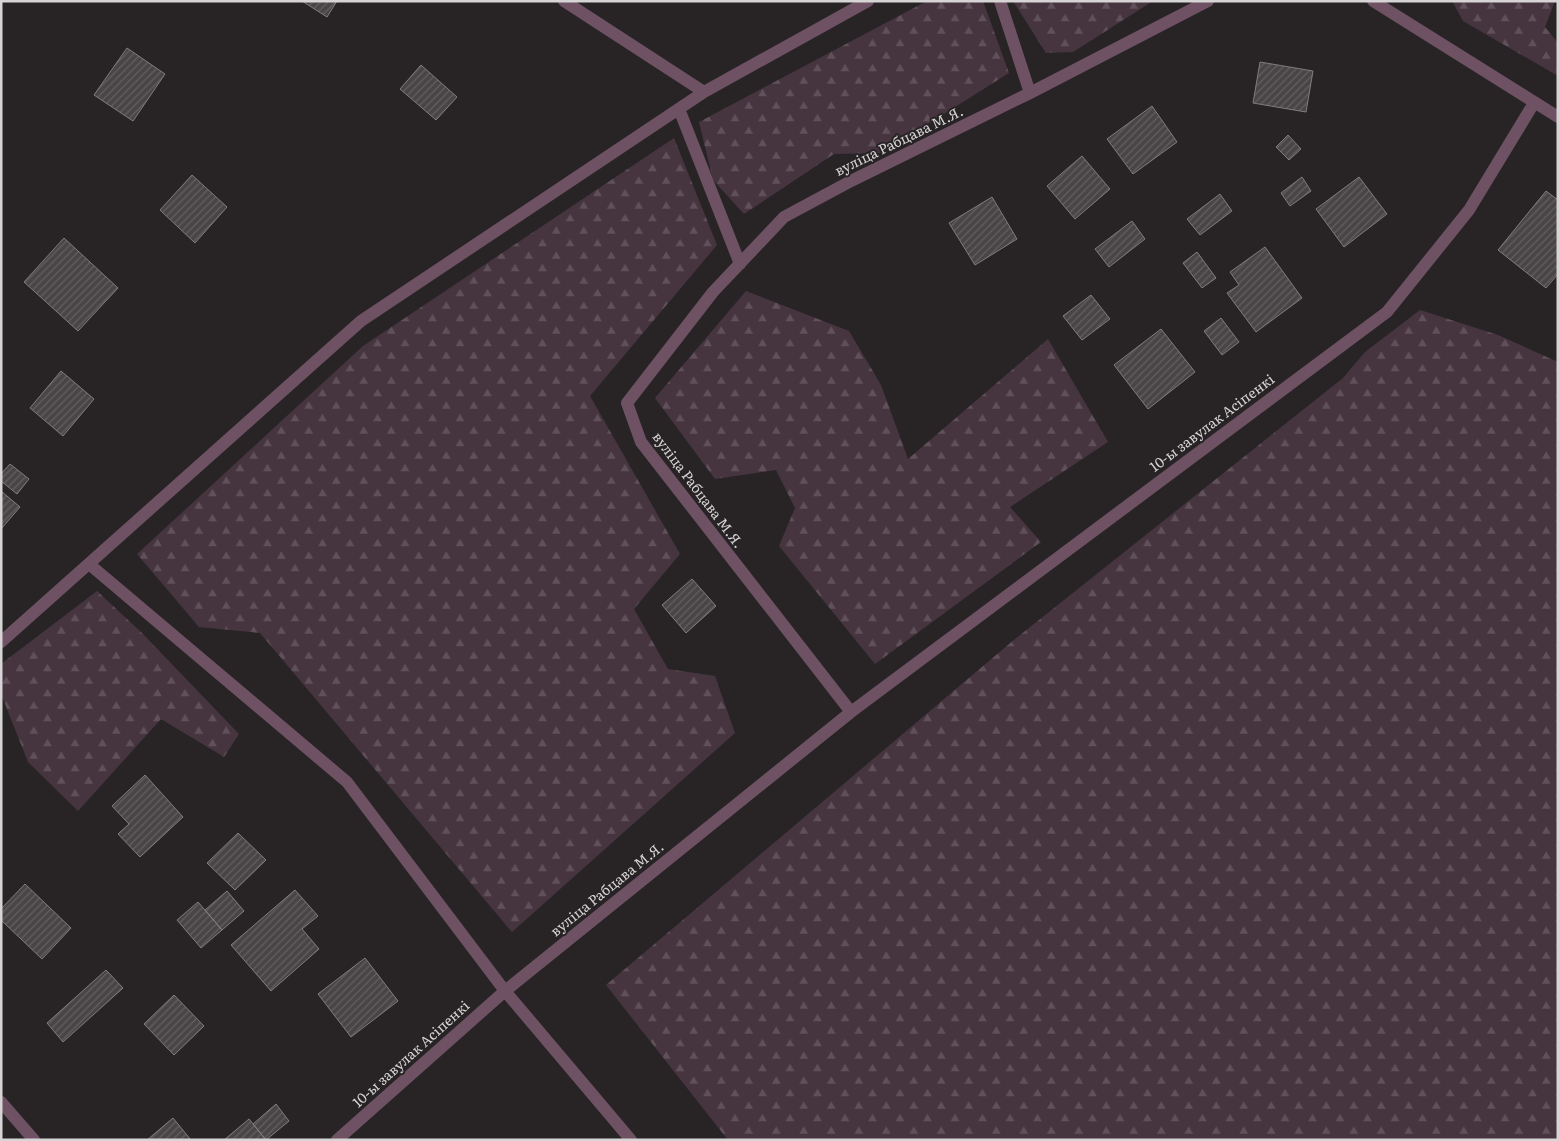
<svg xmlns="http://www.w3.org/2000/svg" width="1559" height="1141" viewBox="0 0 1559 1141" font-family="Literata,serif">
<defs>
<pattern id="forest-firs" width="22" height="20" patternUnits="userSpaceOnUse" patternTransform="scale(1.25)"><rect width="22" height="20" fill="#46343f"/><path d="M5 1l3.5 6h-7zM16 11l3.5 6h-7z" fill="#60505a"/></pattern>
<pattern id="building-hatch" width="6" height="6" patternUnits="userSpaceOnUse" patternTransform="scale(1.25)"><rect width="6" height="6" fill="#494547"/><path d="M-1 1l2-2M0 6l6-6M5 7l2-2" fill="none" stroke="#625f61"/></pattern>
</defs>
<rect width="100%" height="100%" fill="#282426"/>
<path fill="url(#forest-firs)" d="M927,1H983L1009,73L882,153L834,154L744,214L713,180L699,122Z
M1013,1H1153L1073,52L1046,53Z
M1452,1H1555L1545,27L1558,43V76L1463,21Z
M674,138L717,245L590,396L680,554L634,609L668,669L715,676L735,733L512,932L260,633L199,627L137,554L363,346Z
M746,291L849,331L881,385L908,459L1048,339L1108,442L1010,507L1041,542L875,664L779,546L795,508L776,470L715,479L655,398Z
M1420,310L1498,335L1558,362V1140H728L606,985L1015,639L1343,378L1365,352Z
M97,591L142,633L239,734L224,757L161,719L78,811L28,762L1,694V664Z"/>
<path fill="url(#building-hatch)" stroke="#817d7f" d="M302,1H337L327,17Z
M127,48L165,74L133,121L94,95Z
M1260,62L1313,71L1306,112L1253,103Z
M421,65L457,97L436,120L400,89Z
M1152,106L1177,142L1133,174L1107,139Z
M1288,135L1301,149L1289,160L1276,147Z
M1082,156L1110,189L1075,219L1047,186Z
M192,175L227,207L195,243L160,210Z
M1302,177L1311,191L1290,206L1281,193Z
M1359,177L1387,214L1344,247L1316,209Z
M1546,191L1558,200V274L1546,288L1498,250Z
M1220,194L1232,211L1200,235L1187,219Z
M992,197L1017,239L975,265L949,223Z
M1132,221L1145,239L1109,267L1095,249Z
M64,238L118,288L78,331L24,282Z
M1265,247L1302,298L1256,332L1227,293L1239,285L1230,272Z
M1197,252L1216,278L1202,288L1183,263Z
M1091,295L1110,319L1082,340L1063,316Z
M1221,318L1239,342L1222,355L1204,331Z
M1161,329L1195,372L1148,409L1114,365Z
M61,371L94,399L63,436L30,408Z
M10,464L29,479L17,494L1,481V474Z
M1,491L20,507L1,529Z
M692,579L716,606L686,633L662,605Z
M145,775L183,817L140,857L118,834L129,824L112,806Z
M238,833L266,860L235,890L207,863Z
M25,884L71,928L42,959L1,920V909Z
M295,890L318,916L302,929L319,949L271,991L231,945Z
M227,891L244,911L222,930L205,910Z
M198,902L222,930L201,948L177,920Z
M365,958L398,1001L351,1037L318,994Z
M106,970L123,988L63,1042L47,1023Z
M174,995L204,1026L174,1055L144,1024Z
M276,1104L289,1121L266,1140L253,1124Z
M173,1118L191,1140H147Z
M249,1119L266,1140H224Z"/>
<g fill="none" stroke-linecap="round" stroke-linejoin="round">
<path stroke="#6e5264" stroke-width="12" d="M564,1L704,92
M1000,1L1030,93
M1373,1L1558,117
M679,109L740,264
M89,564L347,782L505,991L631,1140
M1,642L361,321L704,92L868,1
M851,712L641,442L627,403L713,292L784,217L851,181L1030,93L1208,1
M1,1102L34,1140
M337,1140L505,991L851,712L1387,312L1469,210L1534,103"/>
</g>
<g text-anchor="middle" stroke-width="4" stroke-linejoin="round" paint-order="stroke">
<g font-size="14" fill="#d6d4d5" stroke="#282426">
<text transform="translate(899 141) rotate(-26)" y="5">вуліца Рабцава М.Я.</text>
<text transform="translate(1212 423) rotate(-37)" y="5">10-ы завулак Асіпенкі</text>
<text transform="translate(698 490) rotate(53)" y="5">вуліца Рабцава М.Я.</text>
<text transform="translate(607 889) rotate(-39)" y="5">вуліца Рабцава М.Я.</text>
<text transform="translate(411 1054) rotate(-42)" y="5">10-ы завулак Асіпенкі</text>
</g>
</g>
<rect width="1559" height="1141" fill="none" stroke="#d6d4d5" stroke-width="5"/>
</svg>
